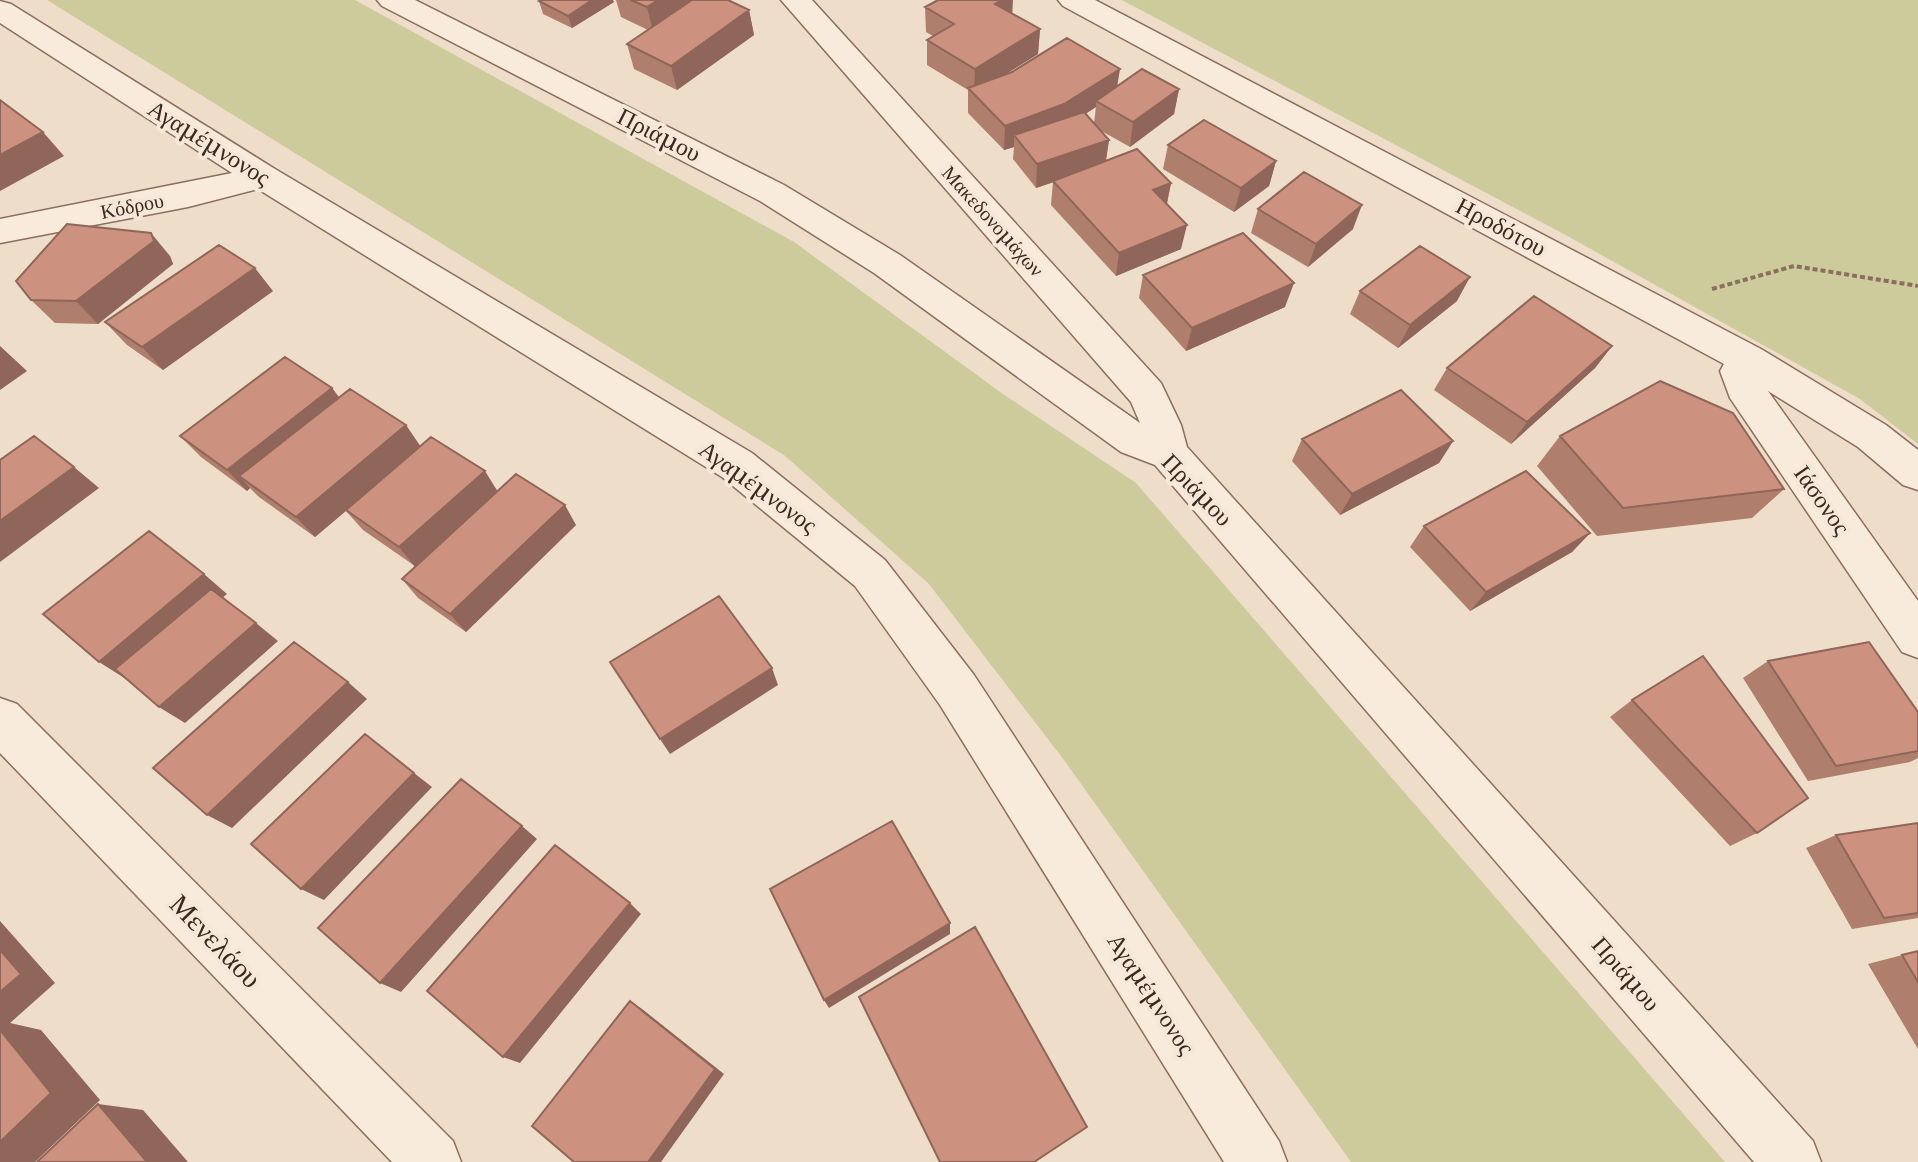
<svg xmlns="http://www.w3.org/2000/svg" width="1918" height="1162" viewBox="0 0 1918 1162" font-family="'Libre Baskerville',serif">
<rect width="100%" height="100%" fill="#eeddc9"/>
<path fill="#cdca9c" d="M47,0H355L794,242L1003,394L1136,483L1725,1162H1351L1064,760L929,584L784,455Z
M1122,0H1918V444L1860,399L1562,233Z"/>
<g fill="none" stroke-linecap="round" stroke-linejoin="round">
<defs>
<path id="minor" d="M377,0H415L784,185L900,255L1140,423L1131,402L781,0H812L1161,383L1181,425L1187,447L1813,1141L1821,1162H1754L1155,465L1121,452L874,273L760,201L382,6Z
M1058,0H1095L1761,349L1886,425L1918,450V490L1903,485L1858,447L1768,391L1918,601V658L1902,652L1730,398L1720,371L1724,364L1063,6Z
M0,1L11,4L275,169L752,453L885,560L974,675L1279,1141L1287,1162H1224L940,705L855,586L722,477L258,189L188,207L0,243V219L232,173L0,23Z
M0,698L17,704L453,1141L461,1162H392L0,753Z"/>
</defs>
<use href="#minor" stroke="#8b6e5e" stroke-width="3"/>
<path stroke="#8b6e5e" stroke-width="4" stroke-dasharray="5 3" stroke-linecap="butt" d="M1712,289L1794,266L1918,286"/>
<use href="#minor" fill="#f9ebdc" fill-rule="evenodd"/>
</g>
<path fill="#af7e6d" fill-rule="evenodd" d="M616,0H728L749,10L754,35L677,90L634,69L627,44L648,30L621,17Z
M539,1L614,2L572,28L543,14Z
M925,7L1040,29L1038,54L1004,75L1117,87L1179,89L1174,114L1130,147L1098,129L1109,140L1106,161L1171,183L1167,204L1181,249L1116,276L1051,205L1053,182L1036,188L1013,159L1014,147L1004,150L968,113V90L927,65V40L933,36L926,32ZM1096,107L1094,123L1085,114Z
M1168,145L1276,161L1269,186L1234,212L1163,169Z
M1258,209L1353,229L1308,267L1251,233Z
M170,256L173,264L98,324L55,323L31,300Z
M1143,275L1285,307L1186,351L1139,298Z
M273,291L163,370L127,345L105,322Z
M1360,291L1457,301L1398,348L1350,314Z
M1612,346L1595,368L1511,444L1434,390L1447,368Z
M332,388L339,397L497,491L576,525L466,632L418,598L402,579L415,566L363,530L346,511L315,537L259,497L250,488L247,491L201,457L180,436Z
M1560,436L1784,489L1752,518L1597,536L1537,466Z
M1302,439L1453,441L1439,463L1340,515L1292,461Z
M1424,526L1590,533L1572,552L1470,611L1410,547Z
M1768,661L1918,712V758L1910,762L1808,781L1743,678Z
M1632,700L1757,833L1730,846L1610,717Z
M1918,823V918L1852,929L1806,848L1836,835Z
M1918,951V1049L1868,964Z"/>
<path fill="#8f6659" d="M592,0H613L614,2L572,28L568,16Z
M658,0H700L653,32L647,7Z
M1002,0H1013L1012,18L995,4Z
M749,10L754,35L677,90L671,66Z
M1040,29L1038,54L974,94L975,69Z
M1120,69L1116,94L1096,101V107L1062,129L1014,135V147L1004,150L1005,126Z
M1179,89L1174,114L1130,147L1133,122Z
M43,132L64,156L0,191V155Z
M1109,140L1105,165L1036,188L1037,164Z
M1276,161L1269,186L1234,212L1241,188Z
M1171,183L1166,207L1153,190Z
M1362,205L1353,229L1308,267L1316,244Z
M1187,225L1181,249L1116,276L1119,253Z
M151,233L170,256L173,264L98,324L76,301Z
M255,268L273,291L163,370L142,347Z
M1470,277L1457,301L1398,348L1410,325Z
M1294,283L1285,307L1186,351L1192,328Z
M0,346L27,371L0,390Z
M1612,346L1595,368L1511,444L1527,422Z
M332,388L348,410L239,476L250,488L247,491L227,470Z
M406,425L421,447L315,537L296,517Z
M1453,441L1439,463L1340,515L1352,494Z
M74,467L99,488L0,562V521Z
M485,471L498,492L415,567L399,547Z
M565,505L576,525L466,632L450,614Z
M1590,533L1572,552L1470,611L1486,592Z
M204,574L227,594L126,679L99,662Z
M256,623L278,641L185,723L159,707Z
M772,668L778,685L670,754L660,739Z
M348,682L367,699L232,828L207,815Z
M414,773L432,787L324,900L301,889Z
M522,826L537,839L401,992L380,983Z
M630,903L641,914L520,1063L503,1057Z
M0,921L55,983L10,1023L41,1030L100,1100L35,1162H0Z
M950,923V934L829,1008L824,1000Z
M630,1001L642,1009L724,1074L661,1162H648Z
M98,1104L143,1110L188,1162H147Z"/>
<path fill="#cc927f" stroke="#8f6659" stroke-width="2" d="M541,0H592L568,16L539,1Z
M631,0H658L647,7Z
M692,0H728L749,10L671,66L627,44Z
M938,0H1002L995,4L1040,29L975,69L927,40L954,24L925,7Z
M1067,38L1120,69L1064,104L1005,126L968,88L1012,72Z
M1142,69L1179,89L1133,122L1096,101Z
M0,100L43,132L0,155Z
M1084,112L1109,140L1037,164L1014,135Z
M1204,120L1276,161L1241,188L1168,145Z
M1137,149L1171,183L1153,190L1187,225L1119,253L1053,181Z
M1304,172L1362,205L1316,244L1258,209Z
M67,224L151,233L154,241L76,301L31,300L16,281Z
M1243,233L1294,283L1192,328L1143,275Z
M219,245L255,268L142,347L105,322Z
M1420,246L1470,277L1410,325L1360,291Z
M1534,296L1612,346L1527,422L1447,368Z
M285,357L332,388L227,470L180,436Z
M1660,381L1733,413L1784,489L1623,508L1560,436Z
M350,389L406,425L296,517L239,476Z
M1401,390L1453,441L1352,494L1302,439Z
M34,436L74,467L0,521V460Z
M431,437L485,471L399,547L346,510Z
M1526,471L1590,533L1486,592L1424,526Z
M516,474L565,505L450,614L402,579Z
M149,531L204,574L99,662L43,614Z
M211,589L256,623L159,707L115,669Z
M719,596L772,668L660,739L610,662Z
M294,642L348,682L207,815L153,768Z
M1869,642L1918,712V751L1836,766L1768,661Z
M1703,656L1808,798L1757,833L1632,700Z
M365,734L414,773L301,889L251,844Z
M461,779L522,826L380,983L318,928Z
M892,821L950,923L824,1000L770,889Z
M1918,823V913L1884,918L1836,835Z
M555,845L630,903L503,1057L427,991Z
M975,927L1087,1127L1034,1162H940L859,997Z
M0,950L21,974L0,992Z
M1918,951V982L1902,955Z
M630,1001L715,1069L648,1162H574L532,1126Z
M0,1030L51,1093L0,1142Z
M98,1104L147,1162H37Z"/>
<g text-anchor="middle" stroke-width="8" stroke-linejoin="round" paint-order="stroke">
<g font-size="20" fill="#3b2921" stroke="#f6e8d9">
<text transform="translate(132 206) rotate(-11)" y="7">Κόδρου</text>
<text transform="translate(993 221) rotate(48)" y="7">Μακεδονομάχων</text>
</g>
<g font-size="24" fill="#3b2921" stroke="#f6e8d9">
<text transform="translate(659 135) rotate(27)" y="8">Πριάμου</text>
<text transform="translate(209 143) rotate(32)" y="8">Αγαμέμνονος</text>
<text transform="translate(1501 227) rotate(28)" y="8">Ηροδότου</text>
<text transform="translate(758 487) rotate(36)" y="8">Αγαμέμνονος</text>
<text transform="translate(1197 490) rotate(46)" y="8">Πριάμου</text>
<text transform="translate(1822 500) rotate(55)" y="8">Ιάσονος</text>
<text transform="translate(1626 974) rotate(49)" y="8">Πριάμου</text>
<text transform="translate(1151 994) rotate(57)" y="8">Αγαμέμνονος</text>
</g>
<g font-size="28" fill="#3b2921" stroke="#f6e8d9">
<text transform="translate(216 941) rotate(46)" y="10">Μενελάου</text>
</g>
</g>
</svg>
